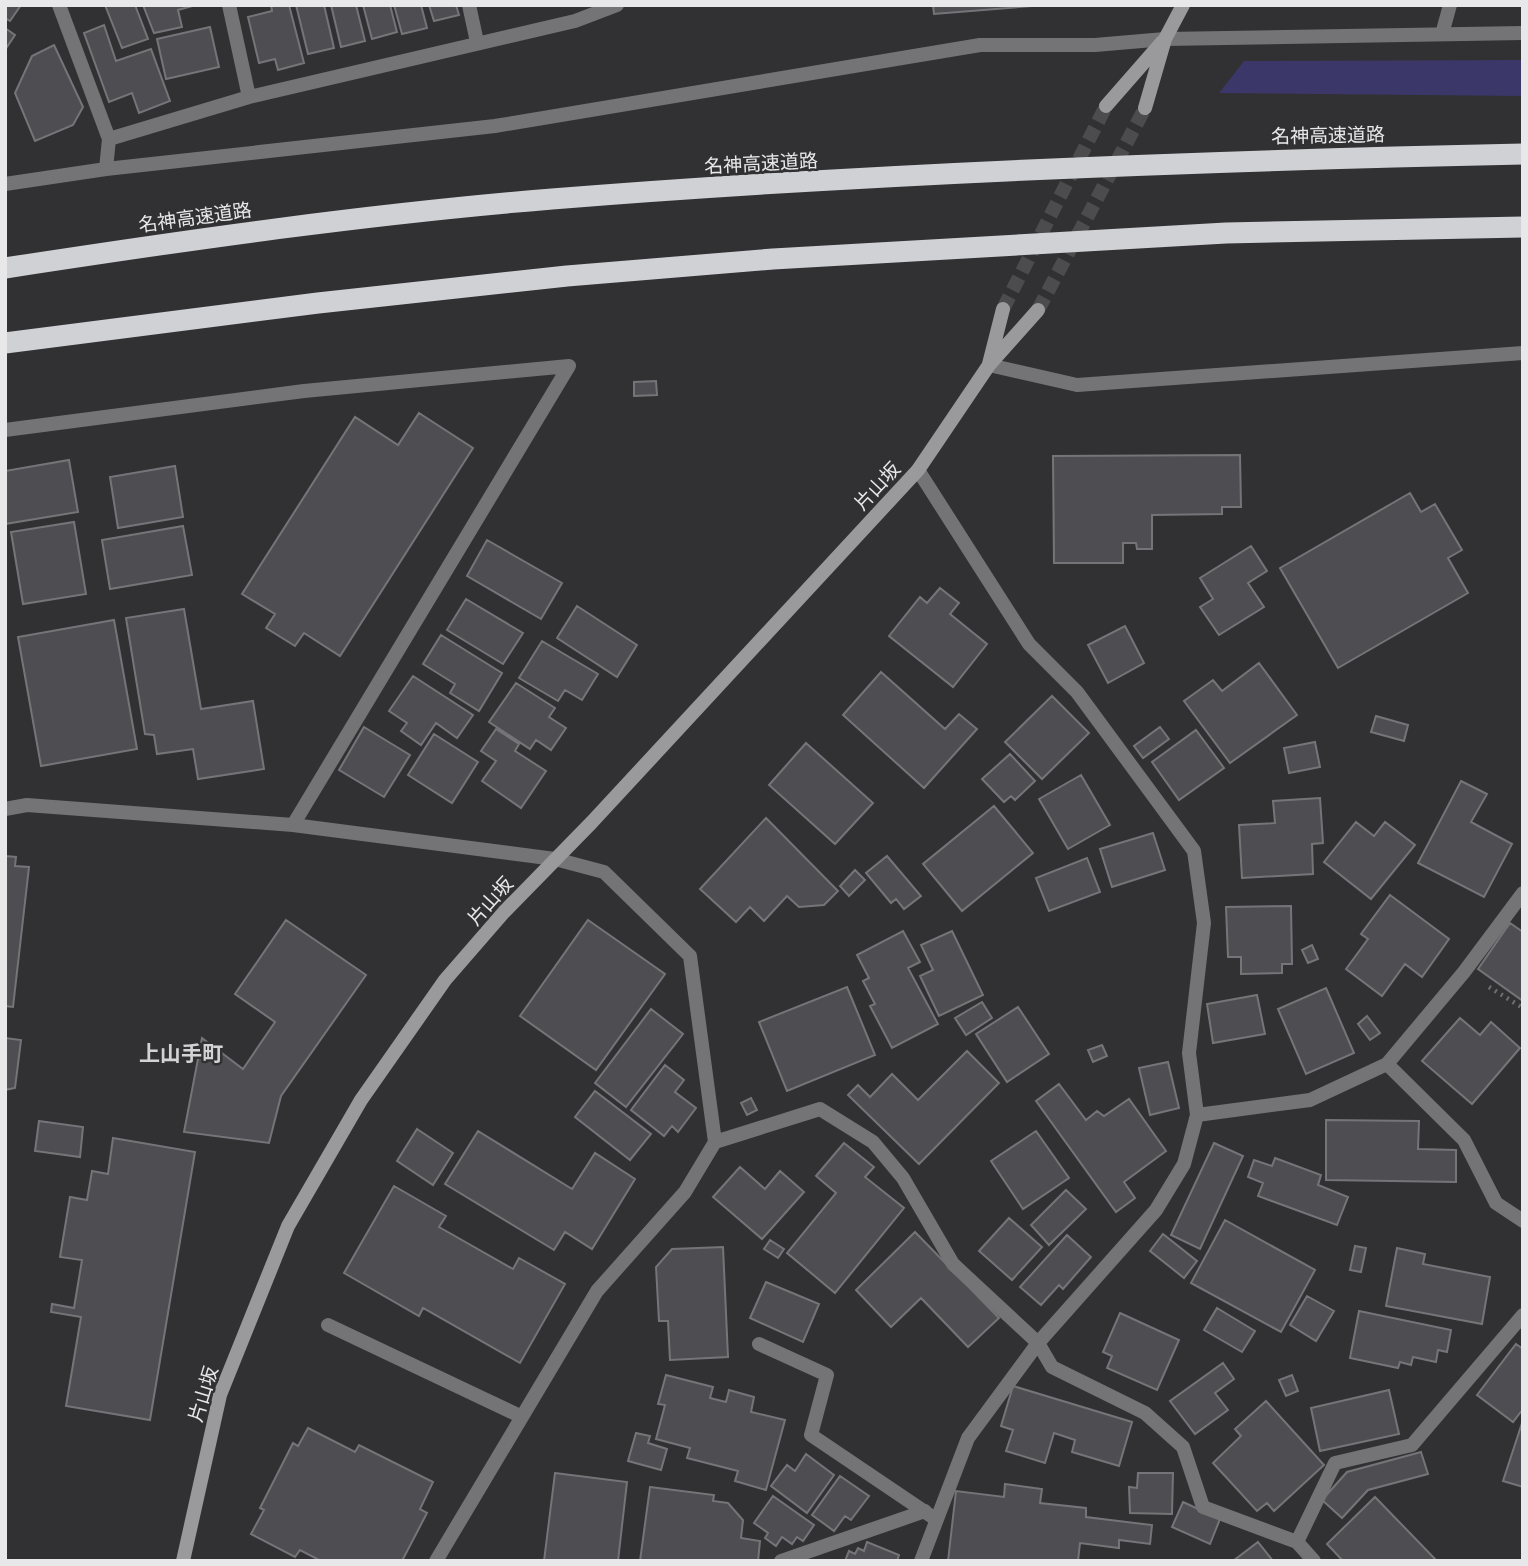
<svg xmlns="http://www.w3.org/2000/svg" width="1528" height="1566" viewBox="0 0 1528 1566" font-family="'Noto Sans','Noto Sans JP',sans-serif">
<rect width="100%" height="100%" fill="#313134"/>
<path fill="#3b3769" d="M1523,60V96L1219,93L1244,61Z"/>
<path fill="#4e4e52" stroke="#757579" stroke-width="2" d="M5,5H21L10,21L5,18Z
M105,5H135L148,39L122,48Z
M143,5H196L178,10L182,27L154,33Z
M271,5H289L304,63L278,70L275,59L259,63L248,17L272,11Z
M296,5H324L334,48L308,54Z
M331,5H356L365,41L341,47Z
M363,5H390L397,32L372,39Z
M394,5H421L427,28L402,34Z
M429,5H456L459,15L434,21Z
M933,5H1045L934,14Z
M104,25L116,61L151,49L170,101L139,113L132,93L109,102L84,33Z
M210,27L219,67L166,79L157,39Z
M5,28L15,35L5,50Z
M54,45L83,107L73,125L35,141L15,93L32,56Z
M656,381L657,395L634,396V382Z
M419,413L473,448L340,656L304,633L295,646L266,628L275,614L242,594L355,417L398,445Z
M1240,455L1241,507H1222V514L1152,515V549H1137L1136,543H1123V563H1054L1053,456Z
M69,460L78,512L5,524V471Z
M175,466L183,517L118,528L110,477Z
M1410,493L1421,512L1435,504L1462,550L1448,558L1468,593L1338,668L1280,568Z
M74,522L86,594L23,604L11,532Z
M183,526L192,575L110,589L102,540Z
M487,540L562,583L541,619L467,576Z
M1251,546L1267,571L1248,583L1264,607L1219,635L1200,607L1213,599L1200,578Z
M940,588L959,603L950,614L987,644L953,687L889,636L920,597L927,603Z
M466,599L523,633L503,664L447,630Z
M577,606L637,645L617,677L557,638Z
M184,609L201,709L253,701L264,769L198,779L193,749L157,754L154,735L145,734L126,618Z
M114,620L137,749L41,766L18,637Z
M1125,626L1144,663L1108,683L1088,645Z
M441,635L502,673L479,711L450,693L455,684L423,664Z
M542,641L598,674L582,700L565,690L558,701L519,678Z
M1259,663L1297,715L1230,763L1184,701L1213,680L1222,691Z
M881,672L945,729L959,714L977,729L924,788L843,715Z
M413,676L473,715L457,738L436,723L421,745L401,731L407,723L389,711Z
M516,683L555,708L549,717L566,728L551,750L536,740L530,749L489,722Z
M1052,696L1089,733L1042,779L1005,742Z
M1376,716L1408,725L1404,741L1371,732Z
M364,727L410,755L384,797L339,770Z
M1160,727L1169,739L1143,758L1134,746Z
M496,729L519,744L515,751L546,771L521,808L482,781L496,761L481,751Z
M1196,730L1224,768L1179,800L1152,762Z
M434,734L478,762L452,803L408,775Z
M1315,742L1320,767L1289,773L1284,748Z
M806,743L873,803L835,844L769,785Z
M1010,754L1035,781L1015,800L1011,796L1004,802L982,779Z
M1081,775L1110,825L1068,849L1039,799Z
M1461,781L1487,794L1471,822L1512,844L1484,897L1418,863Z
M1320,798L1323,843L1312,844L1313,874L1242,878L1239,825L1275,823L1273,801Z
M994,806L1033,853L962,911L923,864Z
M766,818L838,891L824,905L799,907L787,896L764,921L750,907L736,922L700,889Z
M1356,822L1374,836L1385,822L1415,845L1371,899L1324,862Z
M1153,833L1165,870L1112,887L1100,849Z
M5,856L16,857L15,866L29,867L13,1007L5,1006Z
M887,856L921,896L904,909L896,899L891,903L866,873Z
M1087,858L1100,892L1049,911L1036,878Z
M855,870L865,880L849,896L840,886Z
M1390,895L1449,939L1422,977L1405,964L1382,996L1346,969L1368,939L1361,934Z
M1291,906L1292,964H1282V973L1241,974V957H1228L1226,907Z
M286,920L366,975L281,1096L269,1143L184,1132L202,1038L243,1069L275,1022L235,994Z
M588,920L665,974L596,1070L520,1016Z
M1510,923L1523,932V1001L1478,969Z
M903,931L920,962L908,968L938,1024L892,1048L870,1006L875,1004L863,981L869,978L857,955Z
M952,931L983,995L939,1016L920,976L933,970L921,945Z
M1312,945L1318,959L1308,963L1302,950Z
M847,987L875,1055L787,1091L759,1022Z
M1326,988L1354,1053L1306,1074L1278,1009Z
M1257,995L1265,1034L1213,1043L1207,1004Z
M982,1002L992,1018L966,1035L955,1018Z
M1018,1007L1049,1054L1007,1082L976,1034Z
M651,1009L683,1034L626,1107L595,1083Z
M1367,1016L1380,1033L1370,1040L1358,1024Z
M1460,1018L1480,1035L1491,1022L1520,1048L1472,1104L1422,1061Z
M5,1038L21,1040L15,1088L5,1090Z
M1102,1045L1107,1056L1093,1062L1088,1050Z
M967,1051L999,1083L919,1164L848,1095L858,1085L870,1097L892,1074L918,1100Z
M1168,1062L1179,1108L1150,1115L1139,1068Z
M665,1065L684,1080L675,1092L696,1108L678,1132L672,1126L664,1136L631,1110Z
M1059,1084L1086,1120L1097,1111L1104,1116L1129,1099L1166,1151L1124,1182L1135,1198L1116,1212L1036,1101Z
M595,1091L651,1134L630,1160L575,1117Z
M751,1098L757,1110L747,1115L741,1103Z
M1326,1120L1419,1121L1418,1149L1456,1150V1182L1326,1180Z
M39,1121L83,1127L80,1157L35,1151Z
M417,1129L453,1153L433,1185L397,1161Z
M478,1131L572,1189L595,1153L635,1179L592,1249L565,1232L554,1250L445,1184Z
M1036,1131L1069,1178L1023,1209L991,1161Z
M113,1138L195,1152L150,1420L66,1406L81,1317L51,1312L52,1304L74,1308L82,1260L60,1257L70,1197L87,1200L92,1171L108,1174Z
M844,1143L874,1167L865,1177L904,1208L835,1293L787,1253L836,1193L816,1176Z
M1214,1143L1243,1156L1200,1249L1171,1235Z
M1275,1158L1321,1175L1318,1185L1348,1197L1337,1225L1258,1196L1263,1183L1248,1177L1254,1160L1272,1166Z
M740,1167L765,1189L780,1171L804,1192L762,1239L713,1197Z
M394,1186L446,1216L439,1227L513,1269L519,1258L565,1284L520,1363L423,1308L419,1316L344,1273Z
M1066,1190L1086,1209L1049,1245L1031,1225Z
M1009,1218L1042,1247L1012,1280L979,1251Z
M1225,1220L1315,1270L1281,1332L1191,1283Z
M915,1232L999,1318L968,1347L921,1298L891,1327L856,1290Z
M1163,1234L1197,1261L1184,1278L1150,1251Z
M1067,1235L1091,1257L1063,1289L1059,1285L1041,1305L1020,1287Z
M770,1240L784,1249L778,1258L764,1249Z
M1355,1246L1366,1248L1361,1272L1350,1270Z
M723,1247L728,1357L670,1360L668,1321H659L656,1267L672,1249Z
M1397,1248L1425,1254L1423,1264L1490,1277L1482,1324L1386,1306Z
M766,1282L819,1304L803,1342L750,1318Z
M1307,1296L1334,1311L1316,1341L1290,1325Z
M1217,1308L1255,1331L1242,1352L1204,1330Z
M1359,1311L1451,1330L1447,1352L1438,1350L1436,1362L1413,1357L1411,1365L1400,1362L1398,1368L1350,1358Z
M1120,1313L1179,1340L1157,1390L1107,1368L1112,1356L1103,1352Z
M1516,1344L1523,1349V1409L1513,1422L1477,1395Z
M1223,1363L1234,1379L1215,1393L1228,1410L1195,1434L1170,1401Z
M666,1375L713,1387L710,1398L726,1402L729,1390L754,1397L751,1412L785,1420L766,1490L735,1481L738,1471L687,1458L690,1448L656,1439L665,1405L658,1404Z
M1292,1375L1298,1391L1286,1396L1279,1380Z
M1013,1386L1132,1422L1119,1466L1072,1452L1075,1440L1054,1433L1045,1463L1006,1451L1013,1430L1001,1426Z
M1389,1390L1399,1434L1320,1451L1311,1408Z
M1266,1401L1324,1465L1274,1511L1267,1503L1257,1511L1213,1463L1241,1436L1235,1429Z
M1523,1420V1487L1503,1481Z
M308,1428L355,1452L359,1445L433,1482L420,1509L427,1513L402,1561H321L300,1550L295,1557L251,1534L264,1510L260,1508L293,1443L298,1446Z
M636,1433L650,1436L648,1443L667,1449L661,1470L628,1461Z
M1421,1452L1428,1474L1368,1490L1342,1518L1322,1500L1347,1472Z
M806,1454L834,1475L807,1513L771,1486L787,1465L795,1471Z
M555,1473L627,1482L618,1561H544Z
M1138,1473H1173L1172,1514L1130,1513L1129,1487L1137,1488Z
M840,1476L869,1496L851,1520L845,1516L834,1531L812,1515Z
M1005,1484L1042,1489L1040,1503L1086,1508V1517L1152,1525L1150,1544L1119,1540V1548L1080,1543L1078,1561H948L956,1491L1004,1497Z
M650,1487L714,1495L713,1501L728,1503L743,1520L741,1538L760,1541L758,1561H640Z
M773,1496L814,1525L803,1541L797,1537L792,1544L782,1537L776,1546L765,1538L768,1533L754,1523Z
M1375,1497L1437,1561H1343L1327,1544Z
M1183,1502L1220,1519L1210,1544L1172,1527Z
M867,1542L899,1555L897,1561H845L849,1551L855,1554L858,1548L864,1551Z
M1258,1542L1273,1561H1233Z"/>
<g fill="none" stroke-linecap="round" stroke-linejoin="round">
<path stroke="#4c4c4f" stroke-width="14" stroke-dasharray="14 7" stroke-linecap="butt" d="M1003,309L1106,106
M1038,310L1145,108"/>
<path stroke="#6f6f72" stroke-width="4.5" stroke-dasharray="2 5" stroke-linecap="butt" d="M1489,987L1523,1008"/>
<path stroke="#747476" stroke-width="14" d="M328,1325L520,1416
M781,1561L925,1511"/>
<path stroke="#747476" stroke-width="14" d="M59,5L109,139
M229,5L249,97
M469,5L477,42
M1442,34L1450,5
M106,169L109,139L249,97L575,21L617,5
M5,184L106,169L495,126L980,45H1095L1165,39L1523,33
M989,365L1077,385L1523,353
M5,430L304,391L569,366L293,825
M918,470L1029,644L1077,692L1194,851L1204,923L1189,1053L1197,1115L1184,1164L1156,1210L1038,1343L968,1438L921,1561
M5,809L27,805L293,825L555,859L604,872L690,956L715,1142L685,1192L597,1291L436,1561
M1387,1064L1464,1140L1496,1203L1523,1221
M1197,1115L1310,1100L1387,1064L1464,972L1523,893
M715,1142L820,1109L873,1142L903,1178L953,1264L1038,1343L1052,1367L1145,1413L1183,1447L1203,1507L1297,1542L1314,1561
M759,1344L827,1375L811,1435L934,1518
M1297,1542L1335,1463L1412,1445L1523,1315"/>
<path stroke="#9a9a9d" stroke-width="14" d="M1106,106L1162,42
M1145,108L1165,39L1183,5
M989,364L1003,309
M183,1561L220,1395L288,1226L361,1100L445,980L504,912L592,822L918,470L989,365L1038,310"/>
<path stroke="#d0d1d5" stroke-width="21" d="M5,268C187,240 369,214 552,199C875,173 1199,161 1523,154
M5,343L318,303L567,276L773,259L1226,233L1523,227"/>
</g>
<g text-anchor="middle" stroke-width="5" stroke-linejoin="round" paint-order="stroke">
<g font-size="19" fill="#e8e8eb" stroke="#313134">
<text transform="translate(1328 135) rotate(-1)" y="7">名神高速道路</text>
<text transform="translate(761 163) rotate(-3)" y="7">名神高速道路</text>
<text transform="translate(195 217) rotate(-8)" y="7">名神高速道路</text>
<text transform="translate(877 486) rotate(-47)" y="7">片山坂</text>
<text transform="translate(490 901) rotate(-48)" y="7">片山坂</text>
<text transform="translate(203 1394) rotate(-73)" y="7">片山坂</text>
</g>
<g font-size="21" font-weight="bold" fill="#d3d3d7" stroke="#313134">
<text x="181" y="1061">上山手町</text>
</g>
</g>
<rect width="1528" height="1566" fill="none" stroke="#e8e8eb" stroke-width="14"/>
</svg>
